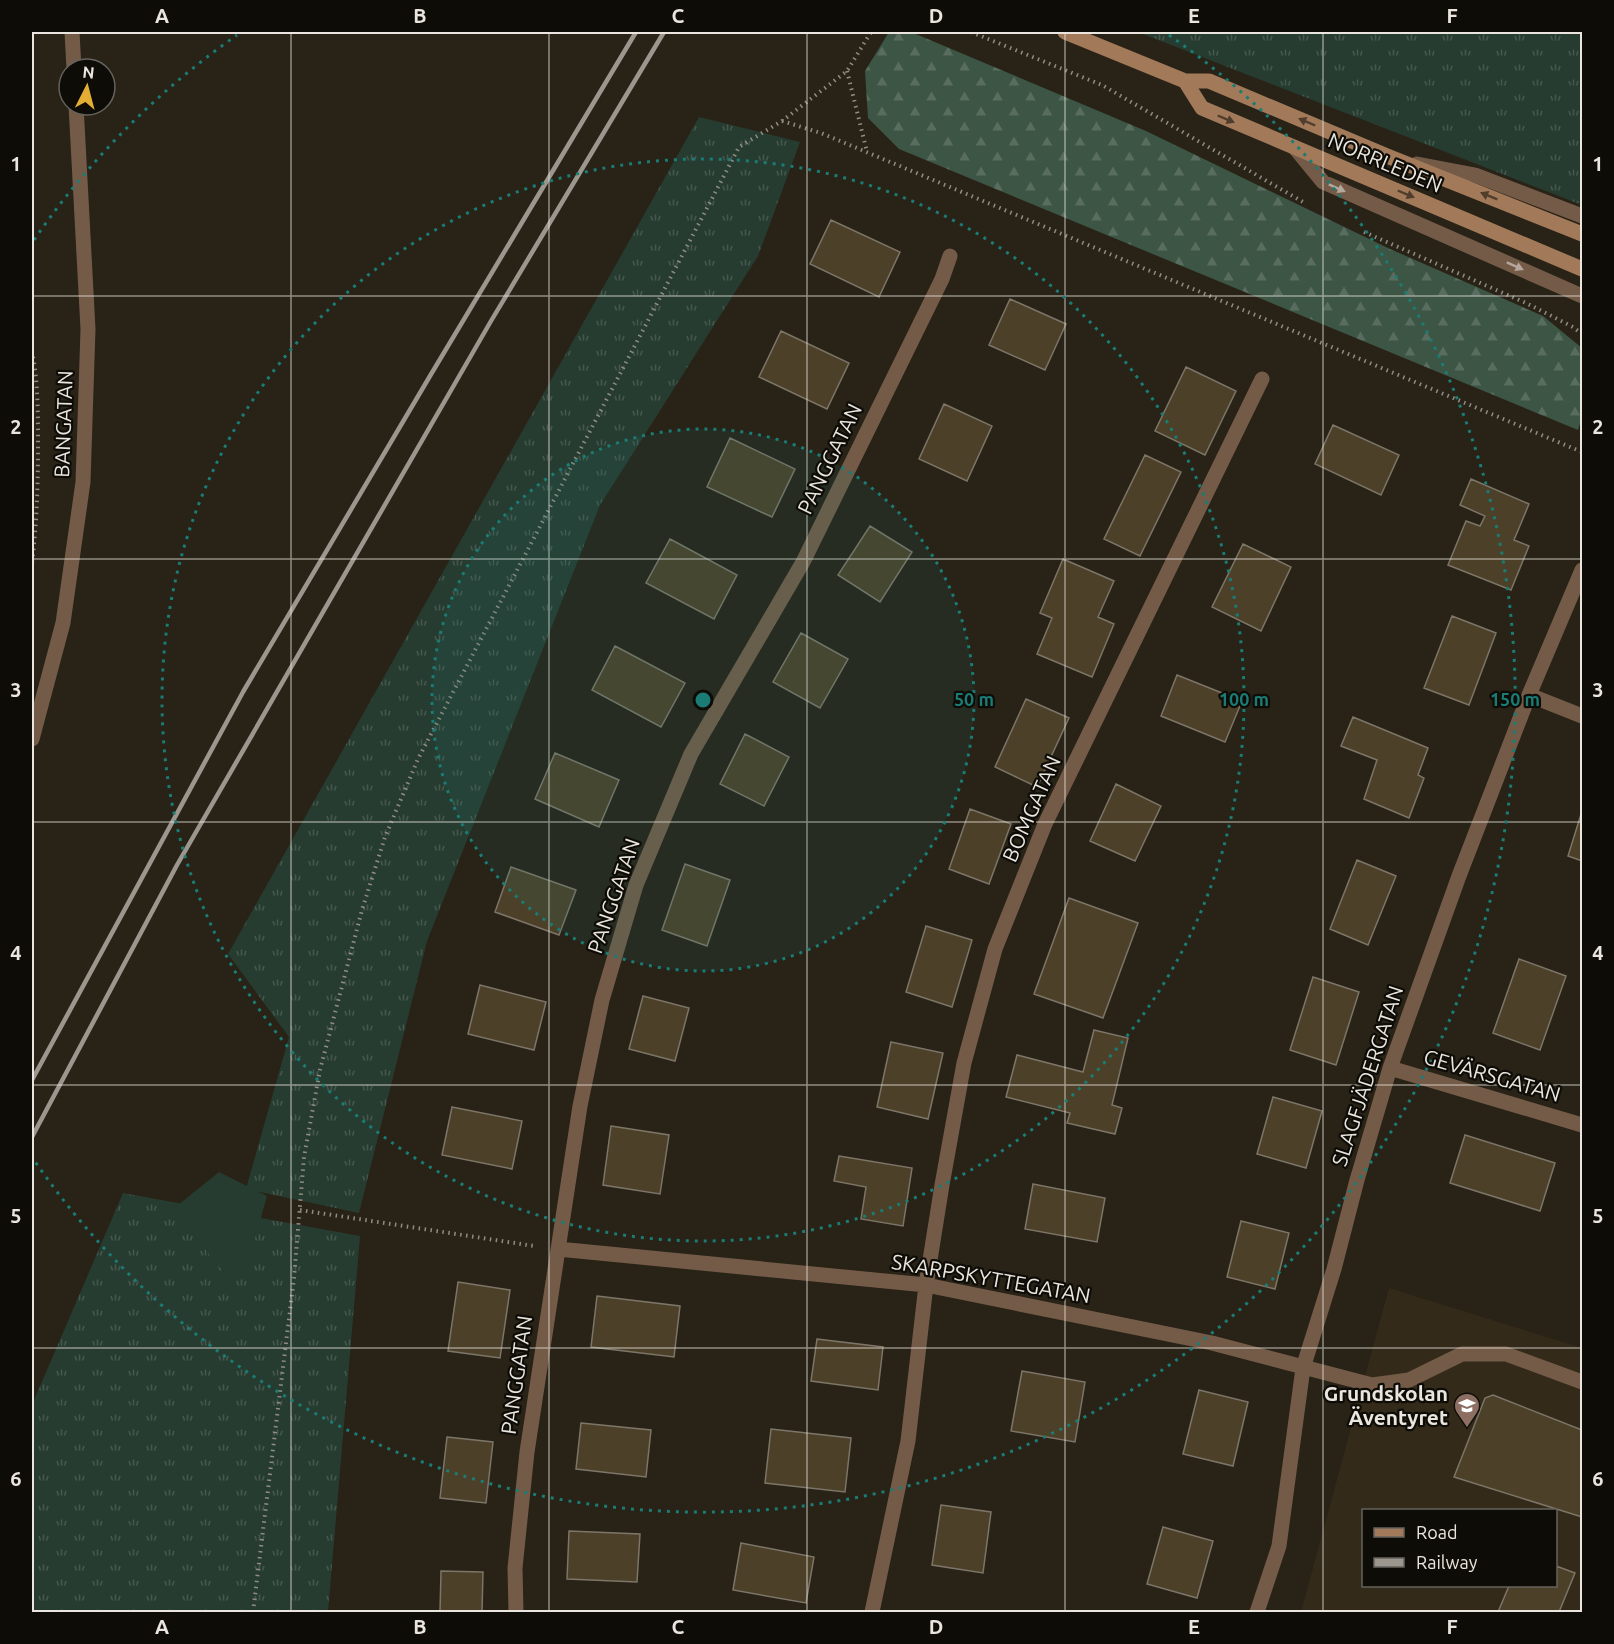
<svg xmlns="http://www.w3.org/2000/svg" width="1614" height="1644" viewBox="0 0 1614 1644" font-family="Ubuntu,sans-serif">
<defs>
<pattern id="grass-tufts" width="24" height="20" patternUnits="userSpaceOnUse" patternTransform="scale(1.5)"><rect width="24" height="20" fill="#273c30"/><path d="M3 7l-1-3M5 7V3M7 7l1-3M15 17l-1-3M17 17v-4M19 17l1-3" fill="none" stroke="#46584e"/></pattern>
<pattern id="forest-firs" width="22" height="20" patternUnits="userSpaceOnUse" patternTransform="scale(1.5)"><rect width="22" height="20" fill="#3c5545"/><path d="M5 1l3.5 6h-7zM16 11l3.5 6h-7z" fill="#586d5f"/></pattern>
</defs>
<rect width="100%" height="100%" fill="#282217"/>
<path fill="#332a1a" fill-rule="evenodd" d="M1389,1288L1582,1348V1612H1301ZM1364,1510H1556V1586H1364Z"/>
<path fill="url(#grass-tufts)" d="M1138,32H1582V205Z
M699,117L800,142L758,256L600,505L427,941L359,1213L246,1189L289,1037L228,954Z
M123,1193L360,1236L328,1612H32V1405Z"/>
<path fill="url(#forest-firs)" d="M889,32H911L1146,131L1390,249L1543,316L1582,348V417L1578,430L899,149L868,118L865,71Z"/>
<path fill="#273c30" d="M219,1172L267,1196L250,1256L224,1273L173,1209Z"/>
<path fill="#4c4028" stroke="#7c7568" stroke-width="1.5" d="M831,220L900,252L879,297L810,264Z
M1010,299L1066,324L1045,370L989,345Z
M781,331L849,363L827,409L759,377Z
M1186,367L1236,391L1205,455L1155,431Z
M944,404L992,426L967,481L919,459Z
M1333,425L1399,455L1381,495L1315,464Z
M730,438L795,469L772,517L707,487Z
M1145,455L1181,472L1140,556L1104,539Z
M1471,479L1529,504L1514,540L1529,546L1511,590L1448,565L1466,521L1480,526L1485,516L1460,505Z
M870,526L912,552L880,602L838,575Z
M670,539L737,575L714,619L646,583Z
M1243,544L1291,567L1261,631L1212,607Z
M1063,559L1114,581L1098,617L1114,624L1092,677L1037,654L1052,618L1040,613Z
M1452,616L1496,633L1469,705L1424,688Z
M801,633L848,659L820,708L773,682Z
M615,646L685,683L661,727L592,690Z
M1177,675L1242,701L1225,742L1161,716Z
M1026,699L1069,718L1037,787L995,767Z
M1353,717L1428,748L1418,775L1424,778L1409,818L1364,799L1377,760L1341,746Z
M745,734L789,757L764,806L720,784Z
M555,753L619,780L599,827L535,799Z
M1116,784L1161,806L1135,861L1090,841Z
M970,809L1011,824L989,884L949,869Z
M1582,811V861L1568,856Z
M1357,860L1396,876L1368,945L1330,929Z
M685,864L730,880L707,946L662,930Z
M511,867L576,890L559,935L495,912Z
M1069,898L1138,923L1103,1018L1034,994Z
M926,926L972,940L952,1007L906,992Z
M1519,959L1566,976L1540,1050L1493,1033Z
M1313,977L1359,992L1336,1065L1290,1050Z
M480,985L546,1002L534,1050L468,1034Z
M643,996L689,1008L675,1061L629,1049Z
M1094,1030L1128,1038L1112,1105L1122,1108L1115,1134L1067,1123L1070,1113L1006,1097L1017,1055L1083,1072Z
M891,1042L943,1053L928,1119L877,1107Z
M1273,1097L1322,1111L1306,1168L1257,1154Z
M452,1107L522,1121L512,1169L442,1155Z
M611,1126L669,1135L660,1194L603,1185Z
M1465,1135L1555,1163L1540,1211L1450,1183Z
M839,1156L912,1168L903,1226L861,1219L866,1187L834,1181Z
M1033,1184L1105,1198L1097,1242L1025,1229Z
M1241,1221L1289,1233L1275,1289L1227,1277Z
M458,1282L510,1290L500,1358L448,1351Z
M597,1296L680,1306L674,1357L591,1347Z
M817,1339L883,1347L878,1390L811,1381Z
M1022,1371L1085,1382L1075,1442L1011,1431Z
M1199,1390L1248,1402L1233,1466L1183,1454Z
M1493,1395L1582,1430V1517L1454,1477L1485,1398Z
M581,1423L651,1430L646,1477L576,1469Z
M771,1429L851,1438L845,1492L765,1483Z
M447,1437L493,1442L486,1503L440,1498Z
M941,1505L991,1512L983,1573L932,1565Z
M1163,1527L1213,1541L1197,1598L1147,1584Z
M569,1531L640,1534L637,1582L567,1579Z
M741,1543L814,1557L806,1603L733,1590Z
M1556,1566L1575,1573L1559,1612H1498L1509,1586H1556Z
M441,1571L483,1572L482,1612H440Z"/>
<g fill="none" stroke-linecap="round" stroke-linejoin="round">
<path stroke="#918c84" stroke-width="4" stroke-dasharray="1.5 4.5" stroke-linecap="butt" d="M971,32L1102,85L1303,202
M847,71L867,152
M782,121L821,133L1582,452
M1364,232L1526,303L1573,327L1582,334
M32,351C38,381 38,412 38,443C38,483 37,523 32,563
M300,1210L534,1246
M253,1612L294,1278L304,1157L320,1070L362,910L385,837L418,759L739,147L782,121L847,71L871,32"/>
<path stroke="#745b47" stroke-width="15" d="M1295,148L1323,182L1582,296
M1417,164L1475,175L1582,216
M1529,695L1582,716
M1390,1068L1582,1125
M558,1249L926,1285L1212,1343L1372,1385L1409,1380L1462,1354H1506L1582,1382
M516,1612L515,1568L527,1452L580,1106L602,1000L636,885L691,754L803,562L942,279L950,256
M872,1612L908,1441L926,1285L942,1185L964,1063L995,949L1045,824L1262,379
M1257,1612L1279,1546L1303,1368L1334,1269L1357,1180L1390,1068L1459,876L1529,695L1582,570"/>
<path stroke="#745b47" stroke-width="15" d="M72,32L74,69
M32,739L63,623L83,482L88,329L76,105"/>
<path stroke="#a27a5a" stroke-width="15" d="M1065,32L1185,81H1209L1387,156L1582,234
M1185,81L1202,108L1582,269"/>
<path stroke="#9c978e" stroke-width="4.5" d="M32,1080L243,692L430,376L636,32
M32,1137L177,865L491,321L664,32"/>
</g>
<defs><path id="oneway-solid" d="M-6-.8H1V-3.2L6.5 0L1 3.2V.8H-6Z" transform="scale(1.5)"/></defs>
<g fill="#513d2c">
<use href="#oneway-solid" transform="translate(1226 119) rotate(23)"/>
<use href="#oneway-solid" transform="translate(1307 122) rotate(-157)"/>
<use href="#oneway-solid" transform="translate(1406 194) rotate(23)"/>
<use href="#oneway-solid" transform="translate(1489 196) rotate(-158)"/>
</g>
<g fill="#b5a79b">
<use href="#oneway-solid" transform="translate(1337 188) rotate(24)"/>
<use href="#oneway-solid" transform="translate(1515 266) rotate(24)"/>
</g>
<path fill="none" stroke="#eae6df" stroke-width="1.5" stroke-opacity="0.55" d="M291,32V1612M549,32V1612M807,32V1612M1065,32V1612M1323,32V1612M32,296H1582M32,559H1582M32,822H1582M32,1085H1582M32,1348H1582"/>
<circle cx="703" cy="700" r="271" fill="#1a7c74" fill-opacity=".12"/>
<g fill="none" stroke="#1a7c74" stroke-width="3" stroke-dasharray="3 6">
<circle cx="703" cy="700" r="271"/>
<circle cx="703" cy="700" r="541"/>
<path d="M34 240A812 812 0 0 1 237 35M1169 35A812 812 0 1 1 34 1160"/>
</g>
<defs>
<symbol id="school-pin" viewBox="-11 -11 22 30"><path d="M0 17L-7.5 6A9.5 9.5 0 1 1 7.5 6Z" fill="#8d6e63" stroke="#0e0c07"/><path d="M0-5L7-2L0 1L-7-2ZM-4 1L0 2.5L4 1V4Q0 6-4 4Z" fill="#fff"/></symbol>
</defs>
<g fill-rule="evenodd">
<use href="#school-pin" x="1452" y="1391" width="30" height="40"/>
</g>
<g text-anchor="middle" stroke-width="4.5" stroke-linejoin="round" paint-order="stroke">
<g font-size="21" fill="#eae6df" stroke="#0e0c07">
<text transform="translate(1385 163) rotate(23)" y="7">NORRLEDEN</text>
<text transform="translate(64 424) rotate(-88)" y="7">BANGATAN</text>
<text transform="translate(830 459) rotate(-64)" y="7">PANGGATAN</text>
<text transform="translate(1032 809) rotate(-66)" y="7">BOMGATAN</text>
<text transform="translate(614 896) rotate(-71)" y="7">PANGGATAN</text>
<text transform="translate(1368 1076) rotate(-72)" y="7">SLAGFJÄDERGATAN</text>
<text transform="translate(1492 1076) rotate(16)" y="7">GEVÄRSGATAN</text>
<text transform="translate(991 1279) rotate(10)" y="7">SKARPSKYTTEGATAN</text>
<text transform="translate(517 1375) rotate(-82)" y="7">PANGGATAN</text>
</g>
<g font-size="21" font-weight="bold" fill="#eae6df" stroke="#0e0c07" text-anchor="end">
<text x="1448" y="1401">Grundskolan<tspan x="1448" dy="24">Äventyret</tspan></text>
</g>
</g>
<circle cx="703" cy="700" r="9" fill="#1a7c74" stroke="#0e0c07" stroke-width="3"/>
<g font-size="18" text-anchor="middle" font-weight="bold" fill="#1a7c74" stroke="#0e0c07" stroke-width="4.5" stroke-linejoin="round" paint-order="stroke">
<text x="974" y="706">50 m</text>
<text x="1244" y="706">100 m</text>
<text x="1515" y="706">150 m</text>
</g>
<rect width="1614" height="1644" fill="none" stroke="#0e0c07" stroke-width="66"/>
<rect x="1362" y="1509" width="195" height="78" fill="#0e0c07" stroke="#66635d" stroke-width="1.5"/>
<rect x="1374" y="1528" width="30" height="9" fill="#a27a5a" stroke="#66635d" stroke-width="1.5"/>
<text x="1416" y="1539" font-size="18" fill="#eae6df">Road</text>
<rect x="1374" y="1558" width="30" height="9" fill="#9c978e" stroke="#66635d" stroke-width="1.5"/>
<text x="1416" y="1569" font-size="18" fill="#eae6df">Railway</text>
<g transform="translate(87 87) rotate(6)"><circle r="28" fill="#0e0c07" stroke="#66635d" stroke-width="1.5"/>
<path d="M0-4.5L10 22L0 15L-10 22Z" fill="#e4ae35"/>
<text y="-9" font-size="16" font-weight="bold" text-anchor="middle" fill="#eae6df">N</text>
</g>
<rect x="33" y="33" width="1548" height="1578" fill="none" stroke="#eae6df" stroke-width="2"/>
<g font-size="20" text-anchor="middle" font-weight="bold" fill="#eae6df">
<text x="162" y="23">A</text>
<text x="420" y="23">B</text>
<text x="678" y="23">C</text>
<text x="936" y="23">D</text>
<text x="1194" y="23">E</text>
<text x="1452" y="23">F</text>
<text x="16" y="171">1</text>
<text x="1598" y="171">1</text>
<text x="16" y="434">2</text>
<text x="1598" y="434">2</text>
<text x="16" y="697">3</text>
<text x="1598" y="697">3</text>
<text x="16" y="960">4</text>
<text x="1598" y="960">4</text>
<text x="16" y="1223">5</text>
<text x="1598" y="1223">5</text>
<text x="16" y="1486">6</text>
<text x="1598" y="1486">6</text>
<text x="162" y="1634">A</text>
<text x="420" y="1634">B</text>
<text x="678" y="1634">C</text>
<text x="936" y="1634">D</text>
<text x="1194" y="1634">E</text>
<text x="1452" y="1634">F</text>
</g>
</svg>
